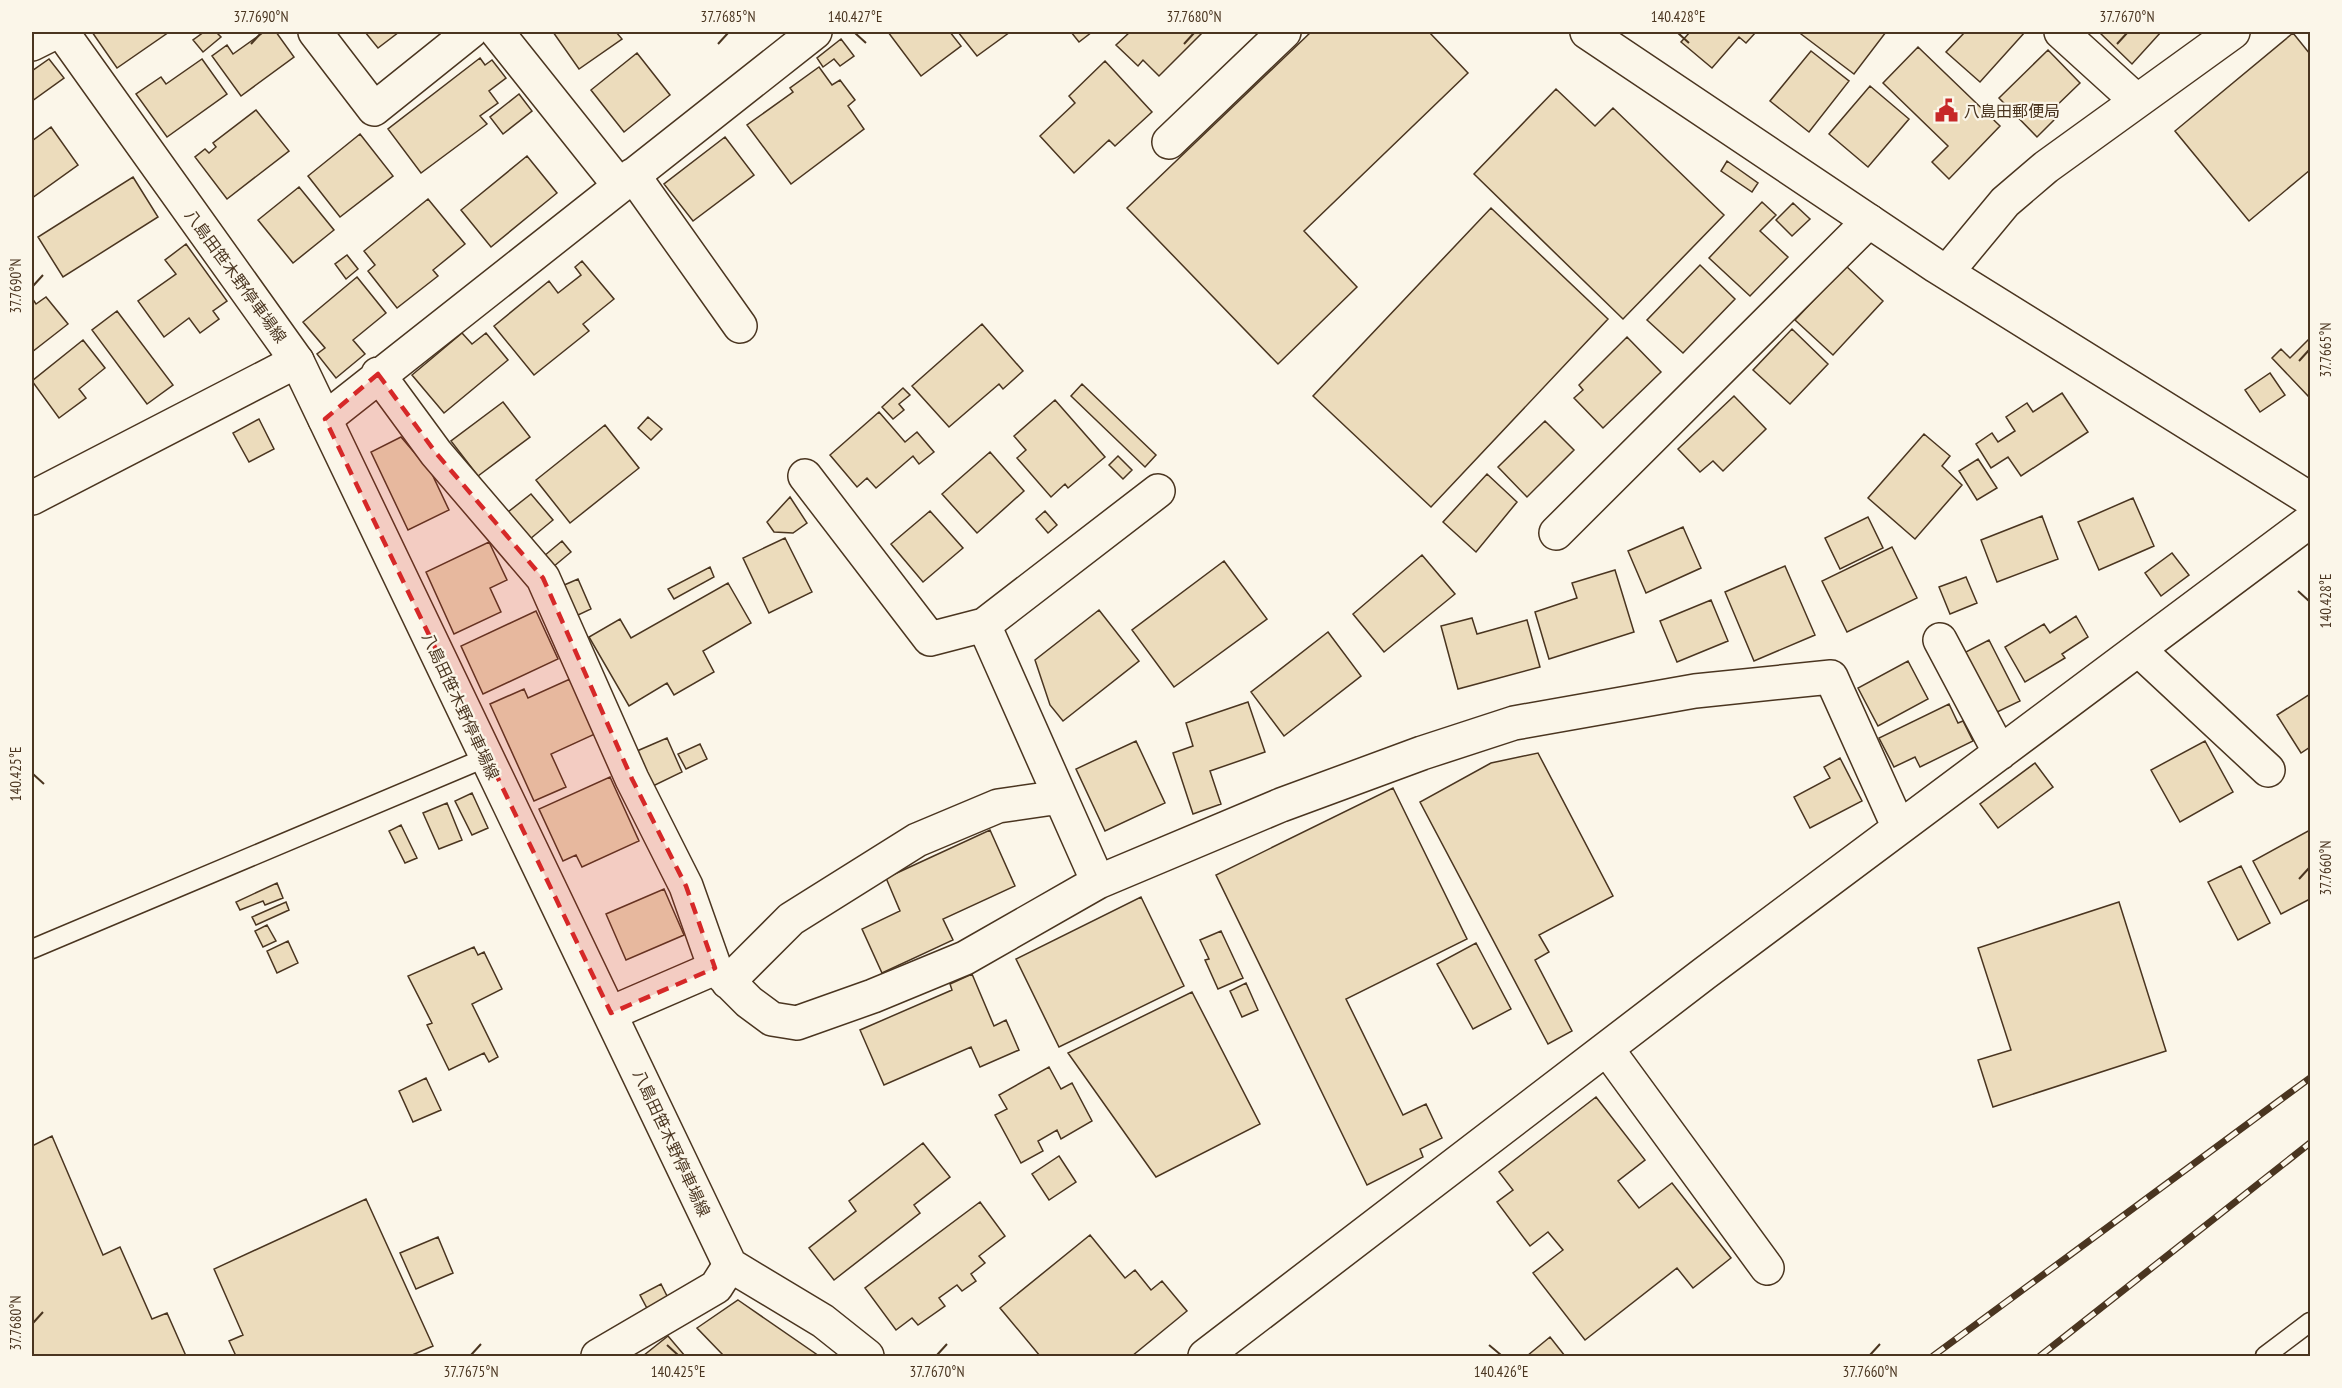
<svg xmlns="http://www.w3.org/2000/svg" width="2342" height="1388" viewBox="0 0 2342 1388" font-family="'PT Sans Narrow','Noto Sans JP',sans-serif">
<rect width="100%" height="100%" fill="#fbf6e9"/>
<path fill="#ecdcbc" stroke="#4a3520" stroke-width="1.5" d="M92,32H169L117,68Z
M204,32H216L221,37L203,52L193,40Z
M264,32H276L294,57L241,96L212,56L227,45L233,54Z
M365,32H399L378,48Z
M553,32H616L622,39L579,69Z
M888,32H950L961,46L921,76Z
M958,32H1010L977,56Z
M1071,32H1092L1079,42Z
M1130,32H1203L1159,76L1143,60L1138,66L1116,45Z
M1311,32H1429L1468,73L1304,231L1357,287L1278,364L1127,208Z
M1690,32H1756L1746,43L1739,37L1712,68L1681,42Z
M1803,32H1886L1854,74L1801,34Z
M1965,32H2025L1980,82L1946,52Z
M2099,32H2161L2132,64Z
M2293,33L2310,54V170L2249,221L2175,131Z
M841,39L854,56L840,66L834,59L823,67L817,58Z
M1918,47L2000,126L1949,179L1932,162L1948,146L1883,83Z
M2048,50L2080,83L2050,112L2056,118L2037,137L1999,98Z
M1811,51L1849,81L1809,132L1770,101Z
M637,53L670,95L624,132L591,90Z
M480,58L485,65L492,60L506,78L489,91L498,103L480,116L487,124L421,173L388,129Z
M49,59L64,78L32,101V71Z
M202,59L227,94L167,137L136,94L161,77L166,84Z
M1105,61L1152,112L1115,146L1109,140L1074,173L1040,136L1075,103L1069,96Z
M819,67L832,85L840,80L855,100L848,106L864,129L791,184L747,125L793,92L790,88Z
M1870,86L1909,119L1868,167L1829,134Z
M1556,89L1595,126L1613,108L1724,215L1623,319L1474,174Z
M519,94L532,111L503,134L490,117Z
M256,110L289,151L227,199L195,157L205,149L209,153L216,147L213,143Z
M51,127L78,165L32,198V141Z
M360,134L393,176L340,217L308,176Z
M725,137L754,175L693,221L664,184Z
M527,156L557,193L491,247L461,210Z
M1727,161L1758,183L1752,192L1721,171Z
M133,177L158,217L63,277L38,237Z
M299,187L334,230L293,263L258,220Z
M428,199L465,244L433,270L438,276L397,308L368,271L375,265L364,251Z
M1762,202L1776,215L1760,231L1788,257L1750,296L1709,258Z
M1793,203L1810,219L1792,236L1776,220Z
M1491,208L1608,319L1431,507L1313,396Z
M186,244L227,301L213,311L219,319L200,333L189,318L164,337L138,301L176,274L165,260Z
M347,255L358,269L346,279L335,264Z
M582,261L614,299L583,324L589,331L534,375L494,326L549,281L558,293L581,275L575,267Z
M1700,265L1735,299L1683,353L1647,320Z
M1846,266L1883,301L1833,355L1795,320Z
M357,277L386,313L353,340L365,354L336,378L317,354L325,348L303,322Z
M46,297L68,324L32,352V298L36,304Z
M117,311L173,385L147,404L92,330Z
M982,324L1023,371L1003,389L999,384L949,427L912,386Z
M1792,329L1828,364L1790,404L1753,370Z
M462,333L472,344L486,333L508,360L444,413L412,375Z
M1627,337L1661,372L1603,428L1574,398L1583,390L1579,385Z
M2310,338V398L2272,358L2281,349L2290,358Z
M83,340L105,368L79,389L86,398L59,418L32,381Z
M2270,373L2285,395L2260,412L2245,390Z
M1082,384L1156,455L1145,467L1071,396Z
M903,388L910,395L899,404L904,410L893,419L882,407Z
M2062,393L2088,432L2021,476L2008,457L1991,468L1976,444L1992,433L1998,442L2015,431L2006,417L2027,403L2033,412Z
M1734,396L1766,429L1723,471L1713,461L1700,472L1678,449Z
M1055,400L1105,457L1068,488L1065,484L1051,497L1017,458L1026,450L1014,436Z
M503,402L530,437L478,476L451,441Z
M879,412L905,442L917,432L934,452L919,464L913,456L876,488L867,478L857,487L830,455Z
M648,417L662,429L651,440L638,428Z
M259,419L274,449L249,462L233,433Z
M1545,421L1574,450L1527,497L1498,467Z
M605,425L639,468L570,523L536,480Z
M1924,434L1950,456L1942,466L1962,485L1915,539L1868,498Z
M401,437L431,472L449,510L408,530L371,452Z
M990,452L1024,491L977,533L942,494Z
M1118,456L1132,470L1123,479L1109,465Z
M1978,459L1997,488L1977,500L1959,471Z
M1487,474L1517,502L1476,552L1443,522Z
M531,494L553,520L530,539L508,512Z
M790,497L807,523L793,533L774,532L767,522Z
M2133,498L2154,546L2099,570L2078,522Z
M930,511L963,548L923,582L891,544Z
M1045,511L1057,525L1048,533L1036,519Z
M2042,516L2058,559L1997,582L1981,540Z
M1868,517L1883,548L1840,569L1825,538Z
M1683,527L1701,568L1646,593L1628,551Z
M785,538L812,592L769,613L743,558Z
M562,541L571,552L553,567L544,556Z
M489,542L507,580L490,588L501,612L454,634L426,572Z
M1892,547L1917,598L1847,632L1822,581Z
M2172,553L2189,575L2161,596L2145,573Z
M1422,555L1455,594L1384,652L1353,614Z
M1224,561L1267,619L1174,687L1132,630Z
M1785,566L1815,635L1754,661L1725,592Z
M710,567L714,577L674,599L668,589Z
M1615,570L1634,632L1549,659L1535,612L1577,598L1572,583Z
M1966,577L1977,603L1950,614L1939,587Z
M578,579L591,609L576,616L562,586Z
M728,583L751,623L703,651L714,672L674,695L667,683L629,706L589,637L620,619L631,638Z
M1711,600L1728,641L1677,662L1660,621Z
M1099,610L1139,661L1063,721L1050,705L1035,660Z
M536,611L558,659L483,694L461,646Z
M2076,616L2088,637L2062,654L2065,658L2025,682L2005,647L2044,624L2050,633Z
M1472,618L1477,634L1527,620L1540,667L1458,689L1441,626Z
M1328,632L1361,676L1284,736L1251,692Z
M1989,640L2020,701L1991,715L1960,655Z
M1908,661L1928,699L1878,726L1858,688Z
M570,679L595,734L551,754L566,787L534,801L490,704L524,689L528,698Z
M2310,694V747L2301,753L2277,715Z
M1248,702L1265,752L1210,771L1221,804L1193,814L1173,753L1193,746L1186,723Z
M1949,704L1958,723L1963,721L1973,741L1920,767L1915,757L1894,767L1879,738Z
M667,738L682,772L653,786L637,751Z
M1136,741L1165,803L1105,831L1076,769Z
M2205,741L2233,792L2180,822L2151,770Z
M700,744L707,759L686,769L678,754Z
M1538,753L1613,896L1539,935L1549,952L1535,960L1572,1031L1548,1044L1420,802L1491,763Z
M1840,758L1862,801L1810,828L1794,797L1830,778L1824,767Z
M2035,763L2053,787L1998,828L1980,804Z
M610,777L639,841L582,867L576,855L563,861L539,809Z
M1393,788L1467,939L1346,999L1403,1115L1426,1104L1442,1138L1420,1149L1423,1157L1367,1185L1216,875Z
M472,793L488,828L472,835L455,801Z
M447,803L462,840L439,849L423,813Z
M401,825L417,858L405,863L389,831Z
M990,830L1015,886L943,919L953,940L882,973L862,929L900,911L886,878Z
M2310,830V899L2281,914L2253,861Z
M2241,866L2270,923L2238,940L2208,882Z
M277,883L283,898L265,905L263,901L240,910L236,902Z
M664,889L684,935L626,960L606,914Z
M1141,897L1184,986L1059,1047L1016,959Z
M286,902L289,910L256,925L252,917Z
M2119,902L2166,1051L1993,1107L1978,1060L2011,1050L1978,948Z
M267,925L276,941L263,947L255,931Z
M1221,931L1243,978L1218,989L1205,960L1209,959L1200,940Z
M288,941L298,963L277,973L267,951Z
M1476,943L1511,1009L1473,1029L1437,964Z
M474,947L478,955L484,952L502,989L472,1004L498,1057L489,1062L484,1053L449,1070L427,1025L432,1023L408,976Z
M972,974L994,1026L1006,1020L1019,1050L980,1067L971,1047L884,1085L860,1030L952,990L950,984Z
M1246,983L1258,1010L1242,1017L1230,991Z
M1192,992L1260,1124L1156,1177L1068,1053Z
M1049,1067L1061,1089L1072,1083L1092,1121L1061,1139L1057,1130L1038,1141L1043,1151L1021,1163L995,1115L1007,1109L999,1095Z
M426,1078L441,1110L413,1122L399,1091Z
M1596,1097L1645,1160L1618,1181L1639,1208L1672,1183L1731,1258L1693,1288L1677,1268L1585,1340L1533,1273L1563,1250L1548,1232L1530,1246L1497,1202L1513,1190L1499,1172Z
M52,1136L103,1255L120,1247L152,1319L167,1313L186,1356H32V1146Z
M923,1143L950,1177L914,1205L920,1213L834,1280L809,1248L856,1211L849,1201Z
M1059,1156L1076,1182L1049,1200L1032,1174Z
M366,1199L433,1346L410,1356H236L229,1341L243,1335L214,1269Z
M980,1202L1005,1236L979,1256L985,1263L971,1274L976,1281L962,1291L957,1285L939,1298L945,1306L918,1325L912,1318L896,1330L865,1288Z
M1090,1235L1125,1278L1135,1270L1151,1290L1162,1281L1187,1311L1132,1356H1040L1000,1308Z
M438,1237L453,1273L416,1289L400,1253Z
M661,1284L670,1302L649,1312L640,1295Z
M738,1300L819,1356H724L697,1328Z
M668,1336L685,1356H643Z
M1550,1337L1565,1356H1527Z"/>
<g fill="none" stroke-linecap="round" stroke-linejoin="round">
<defs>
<path id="lane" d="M32,949L485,758
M2265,1356L2310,1322"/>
<path id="street" d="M315,32L374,109L470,32
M497,32L619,185
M2061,32L2137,101
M32,44L56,32
M1169,142L1284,32
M633,175L740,326
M1947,272L2005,202L2046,167L2233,32
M378,374L436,453L543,578L632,779L686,886L715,968L749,1002L772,1019L797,1023L873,996L965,958L1098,882L1281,805L1422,753L1514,723L1695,691L1831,677L1899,828
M325,419L815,32
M805,476L930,639L984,625L1098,882
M32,498L297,361
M1556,533L1869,221
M984,625L1158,491
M1940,640L2000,753
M2139,650L2268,770
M728,982L791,919L917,840L998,806L1060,797
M611,1013L715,968
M1607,1049L1767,1268
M598,1356L716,1287L730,1265
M1205,1356L1705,973L2310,521"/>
<path id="secondary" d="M62,32L297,361L730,1265L823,1321L867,1356
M1587,32L1936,266L2310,499"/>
</defs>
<use href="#lane" stroke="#4a3520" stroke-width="21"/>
<use href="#street" stroke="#4a3520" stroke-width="36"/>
<use href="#secondary" stroke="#4a3520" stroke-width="36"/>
<use href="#lane" stroke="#fbf6e9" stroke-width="18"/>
<use href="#street" stroke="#fbf6e9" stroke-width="33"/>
<use href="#secondary" stroke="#fbf6e9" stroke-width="33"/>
<defs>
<path id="rail" d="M1933,1356L2310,1078
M2040,1356L2310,1143"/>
</defs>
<use href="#rail" stroke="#4a3520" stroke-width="7"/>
<use href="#rail" stroke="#fbf6e9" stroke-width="4.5" stroke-dasharray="14" stroke-linecap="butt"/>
</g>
<path fill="#d62828" fill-opacity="0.2" stroke="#d62828" stroke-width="4.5" stroke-dasharray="12 8" stroke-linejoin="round" d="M378,374L436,453L543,578L632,779L686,886L715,968L611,1013L325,419Z"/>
<path fill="none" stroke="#4a3520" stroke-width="2" d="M855,33L866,43M1678,33L1689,43M251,44L261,33M718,44L728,33M1184,44L1194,33M2117,44L2127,33M33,286L43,275M2299,361L2309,350M2298,591L2309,601M33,774L44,784M2299,879L2309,868M33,1323L43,1312M667,1345L678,1355M1489,1345L1501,1355M471,1355L481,1344M937,1355L947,1344M1870,1355L1880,1344"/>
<defs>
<symbol id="civic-bare" viewBox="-9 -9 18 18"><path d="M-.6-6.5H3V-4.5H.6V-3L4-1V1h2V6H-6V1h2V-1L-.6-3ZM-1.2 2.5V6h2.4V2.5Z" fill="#c62828" stroke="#fbf6e9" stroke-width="2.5" paint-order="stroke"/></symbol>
</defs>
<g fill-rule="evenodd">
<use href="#civic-bare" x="1930" y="94" width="33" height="33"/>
</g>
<g text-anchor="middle" stroke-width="4.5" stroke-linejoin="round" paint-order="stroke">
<g font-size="16" fill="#4a3520" stroke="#fbf6e9" text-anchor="start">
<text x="1964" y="117">八島田郵便局</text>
</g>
<g font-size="16" fill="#4a3520" stroke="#fbf6e9">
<text transform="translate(236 276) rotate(54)" y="6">八島田笹木野停車場線</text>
<text transform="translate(461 706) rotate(65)" y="6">八島田笹木野停車場線</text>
<text transform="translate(672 1143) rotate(65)" y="6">八島田笹木野停車場線</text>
</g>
</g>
<rect width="2342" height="1388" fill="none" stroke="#fbf6e9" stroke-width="66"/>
<rect x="33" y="33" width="2276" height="1322" fill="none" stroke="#4a3520" stroke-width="2"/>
<g font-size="15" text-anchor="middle" fill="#4a3520">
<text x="261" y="22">37.7690°N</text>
<text x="728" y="22">37.7685°N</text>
<text x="855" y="22">140.427°E</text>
<text x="1194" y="22">37.7680°N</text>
<text x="1678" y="22">140.428°E</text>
<text x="2127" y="22">37.7670°N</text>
<text transform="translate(16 286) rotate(-90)" y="5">37.7690°N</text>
<text transform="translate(2326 350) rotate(-90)" y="5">37.7665°N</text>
<text transform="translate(2326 601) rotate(-90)" y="5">140.428°E</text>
<text transform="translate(16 774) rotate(-90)" y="5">140.425°E</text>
<text transform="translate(2326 868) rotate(-90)" y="5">37.7660°N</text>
<text transform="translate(16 1323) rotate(-90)" y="5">37.7680°N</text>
<text x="471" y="1377">37.7675°N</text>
<text x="678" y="1377">140.425°E</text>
<text x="937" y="1377">37.7670°N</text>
<text x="1501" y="1377">140.426°E</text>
<text x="1870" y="1377">37.7660°N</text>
</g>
</svg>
